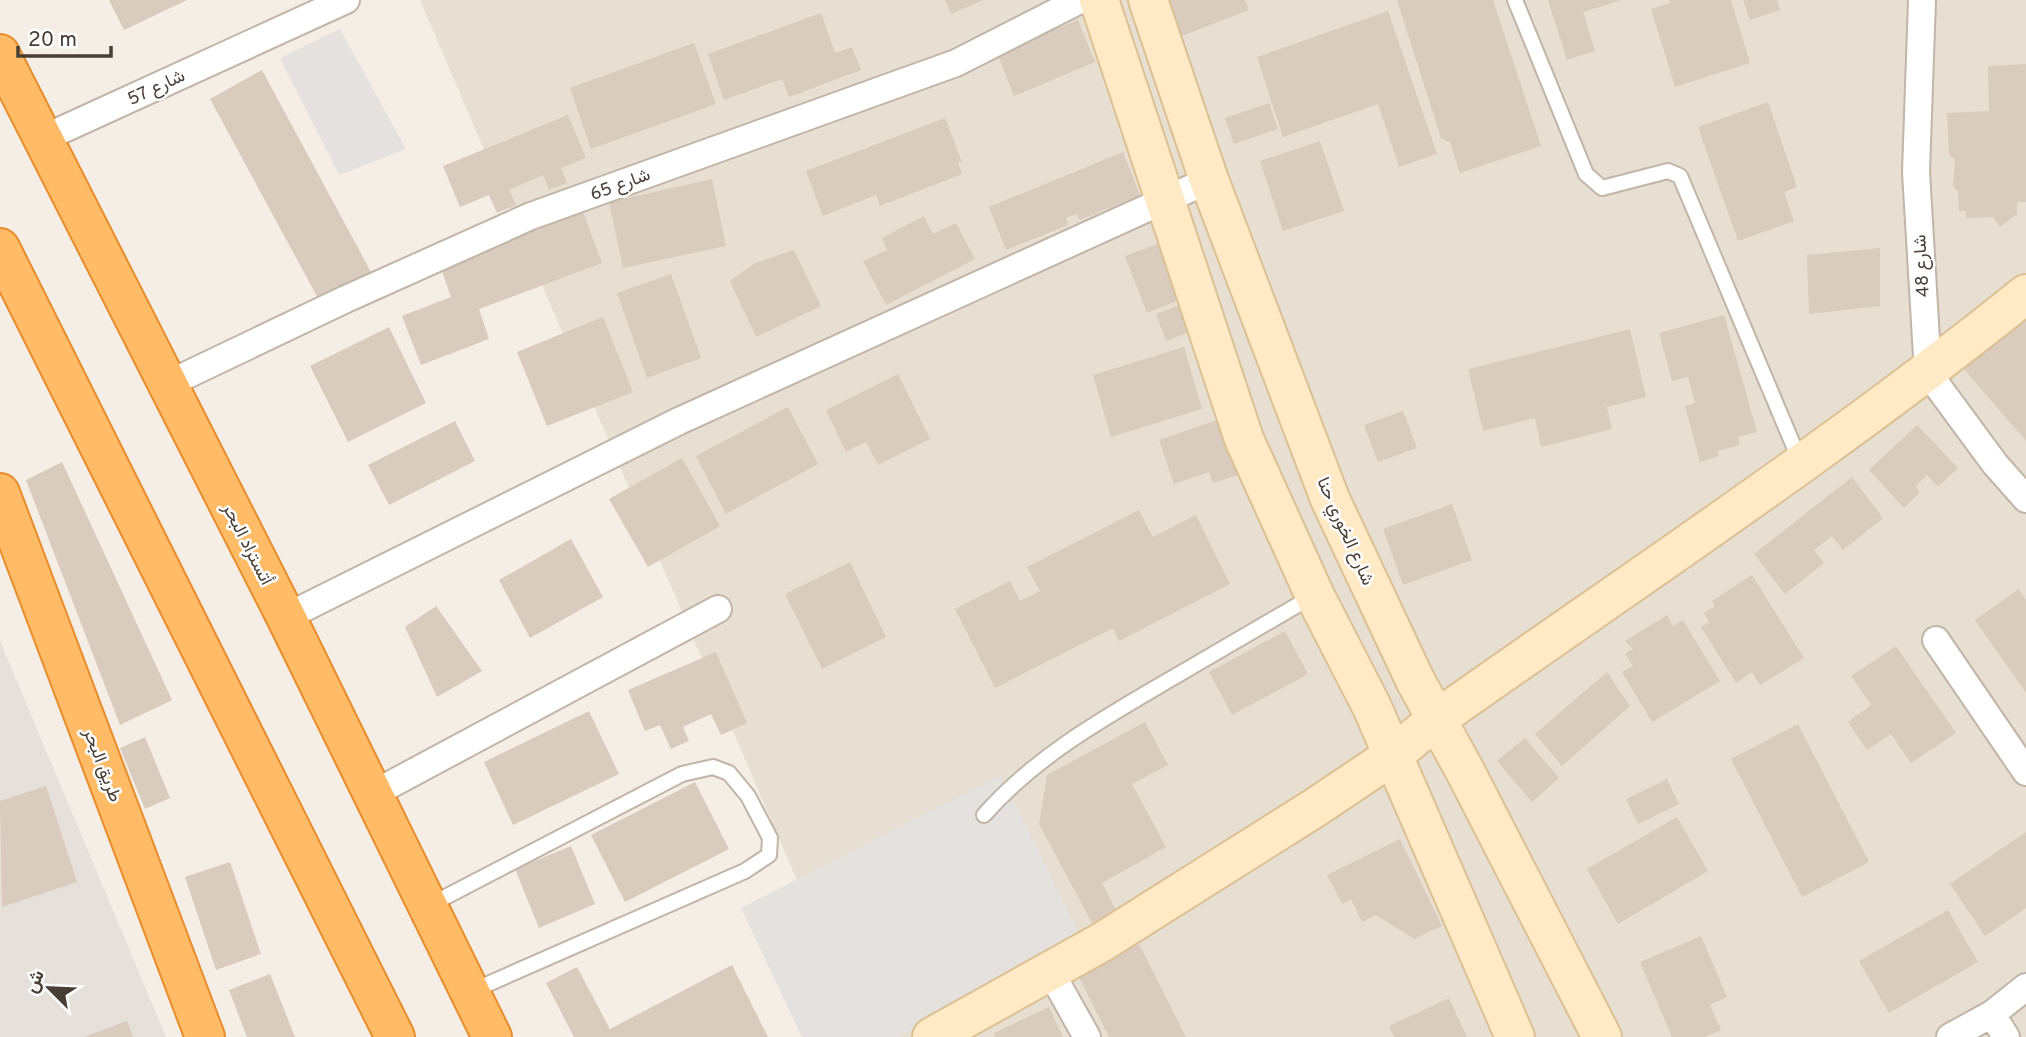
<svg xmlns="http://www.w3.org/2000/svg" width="2026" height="1037" viewBox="0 0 2026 1037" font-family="Overpass,Vazirmatn,sans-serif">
<rect width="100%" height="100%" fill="#f4eee6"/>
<path fill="#e8dfd3" d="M420,0H2026V1037H864Z"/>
<path fill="#e6e0db" d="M0,641L166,1037H0Z"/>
<path fill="#e5e1de" d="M340,29L406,149L339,175L280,58Z
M1001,775L1080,936L898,1037H802L741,908Z"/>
<path fill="#d9cbbd" d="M109,0H187L124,30Z
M945,0H983L951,14Z
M1165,0H1245L1249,10L1179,37Z
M1397,0H1493L1541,146L1460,173L1450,142L1441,138Z
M1548,0H1619V1L1583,12L1595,51L1567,60Z
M1669,0H1731L1750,63L1675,87L1651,9L1670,3Z
M1743,0H1777L1780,10L1750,20Z
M1388,11L1437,154L1399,167L1378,104L1283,137L1257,57Z
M821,13L835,53L852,47L861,70L789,97L782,79L724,100L708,54Z
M1078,20L1095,62L1014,96L997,53Z
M694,43L716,104L591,149L570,88Z
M2026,64V202H2017V214L2000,227L1993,217L1966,218V211H1959L1958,191L1953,187L1955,159L1949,155L1947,113L1989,111L1988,66Z
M262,70L371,272L319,300L210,99Z
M1768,102L1797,187L1784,192L1794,221L1738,241L1698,127Z
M1269,103L1278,129L1234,144L1225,118Z
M568,115L586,158L561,168L567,183L549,190L543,175L509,190L516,205L497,213L489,195L460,207L443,166Z
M945,118L962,162L958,163L962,174L880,206L876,195L823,216L806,171Z
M1320,141L1344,211L1283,231L1260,161Z
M1123,152L1140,195L1080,220L1077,214L1066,218L1068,225L1006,250L989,207Z
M712,179L726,246L623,268L609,202Z
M583,212L602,263L479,309L489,339L421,365L402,316L451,297L440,266Z
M924,216L933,234L956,223L975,259L886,305L863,261L887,250L882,238Z
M1165,241L1187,297L1147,313L1125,256Z
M1880,248V306L1809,314L1807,255Z
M794,250L821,306L756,337L730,281L755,263Z
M671,274L701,358L647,378L617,293Z
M1187,302L1197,329L1166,341L1156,314Z
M1724,315L1757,432L1738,437L1740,445L1717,451L1719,456L1700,462L1685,406L1695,403L1688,377L1672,381L1659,333Z
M2026,315V441L1964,369Z
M603,317L633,392L547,426L517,352Z
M389,327L426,403L348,442L310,366Z
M1630,329L1646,397L1607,407L1612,429L1541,447L1535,418L1483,431L1468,369Z
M1184,347L1202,409L1111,437L1093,375Z
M898,374L930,439L878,465L866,442L846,452L826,410Z
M788,407L818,464L726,514L696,456Z
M1403,411L1417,448L1378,462L1364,425Z
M1220,419L1238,475L1213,483L1209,472L1174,484L1159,440Z
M455,421L475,461L389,505L368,465Z
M1917,425L1958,468L1938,487L1927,475L1916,486L1919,493L1904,508L1869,470Z
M682,458L720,526L648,567L609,499Z
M62,462L172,700L120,725L26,480Z
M1852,477L1883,518L1843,550L1832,536L1814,550L1824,563L1785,594L1754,554Z
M1452,504L1472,560L1403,585L1383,529Z
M1139,510L1153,537L1196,515L1230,584L1119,641L1113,628L995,688L955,609L1010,581L1020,601L1040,591L1027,567Z
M571,539L603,597L530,638L499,580Z
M850,562L886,637L822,669L785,594Z
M1752,575L1804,658L1760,685L1752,672L1736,683L1701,627L1709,622L1704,613L1715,606L1712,601Z
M2019,589L2026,600V693L1975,620Z
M436,606L482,671L437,697L405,627Z
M1667,615L1673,626L1683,620L1720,681L1652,722L1622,672L1633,666L1625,654L1633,649L1625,641Z
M1285,631L1308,674L1232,715L1209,672Z
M1896,646L1956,733L1911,763L1891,734L1867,750L1848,722L1871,705L1851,676Z
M716,652L747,723L721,735L711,714L683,727L689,741L671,749L660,725L645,731L628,690Z
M1607,672L1630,706L1562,766L1535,734Z
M589,711L619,774L513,825L484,762Z
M1145,722L1168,765L1132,784L1166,847L1102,883L1116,910L1092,923L1039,824L1047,775Z
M1798,724L1869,862L1802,897L1731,759Z
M145,737L170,798L145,809L120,748Z
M1525,738L1559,778L1532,802L1497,761Z
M1667,779L1679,804L1638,824L1626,799Z
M695,782L729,849L625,902L591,835Z
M46,786L77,882L2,907L0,801Z
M1677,817L1708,871L1618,924L1587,869Z
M2026,832V908L1985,936L1950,884Z
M1400,839L1442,926L1414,939L1376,915L1362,922L1351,899L1342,904L1327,875Z
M571,846L595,904L539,928L515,869Z
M230,862L261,954L216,970L185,877Z
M1948,910L1978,962L1889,1013L1859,961Z
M1701,936L1727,997L1710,1005L1721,1030L1705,1037H1672L1640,962Z
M1139,944L1186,1037H1109L1078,975Z
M732,965L768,1037H574L546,983L577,967L610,1029Z
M270,974L295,1037H247L229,990Z
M1449,998L1467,1037H1394L1389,1026Z
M1049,1007L1063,1037H995L994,1033Z
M127,1021L133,1037H84L100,1031Z"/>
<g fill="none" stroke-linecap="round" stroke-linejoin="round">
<defs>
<path id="lane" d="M1515,0L1586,174L1602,188L1668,171L1680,176L1800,461
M984,815C1035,757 1102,719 1169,680C1217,652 1265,624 1313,596
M428,906L682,774L713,767L729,773L748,796L770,838L769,855L745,871L472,991"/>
<path id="street" d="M1922,0L1916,172L1928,373L1995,464L2026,499
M42,139L346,0
M166,385L346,299L531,216L956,63L1080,0
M286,617L679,421L1209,180
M1936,640L2026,772
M371,795L718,609
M1050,971L1087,1037
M1992,1014L2006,1037
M1950,1037L1992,1014L2026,987"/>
<path id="secondary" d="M1099,0L1244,439L1315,596L1372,707L1515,1037
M1148,0L1209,180L1330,499L1415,680L1465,771L1602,1037
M932,1037L1102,942L1316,807L1392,756L1437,719C1635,579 1837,446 2026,294"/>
<path id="highway" d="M0,54L286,617L492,1037
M0,248L395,1037
M0,493L205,1037"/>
</defs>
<use href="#lane" stroke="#c0b5a7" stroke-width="18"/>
<use href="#street" stroke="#c0b5a7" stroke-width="30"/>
<use href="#secondary" stroke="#dbc094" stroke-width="42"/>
<use href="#highway" stroke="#e88d2b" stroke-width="42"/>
<use href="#lane" stroke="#fff" stroke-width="14"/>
<use href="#street" stroke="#fff" stroke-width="26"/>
<use href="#secondary" stroke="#ffeac5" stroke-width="38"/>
<use href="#highway" stroke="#fb6" stroke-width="38"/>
</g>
<g text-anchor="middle" stroke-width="5" stroke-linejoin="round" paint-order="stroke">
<g font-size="18" fill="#473e34" stroke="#fff">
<text transform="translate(156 87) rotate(-25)" y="6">شارع 57</text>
<text transform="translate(620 184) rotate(-20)" y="6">شارع 65</text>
<text transform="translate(1921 266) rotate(-93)" y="6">شارع 48</text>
<text transform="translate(1346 531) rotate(66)" y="6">شارع الخوري حنا</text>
<text transform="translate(248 544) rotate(63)" y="6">أتستراد البحر</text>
<text transform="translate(103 765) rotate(69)" y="6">طريق البحر</text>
</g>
</g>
<g transform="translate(49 988) rotate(294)" stroke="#ffffff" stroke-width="5" paint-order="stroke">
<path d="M0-5L12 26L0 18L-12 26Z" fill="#473e34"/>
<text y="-10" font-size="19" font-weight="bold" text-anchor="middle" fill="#473e34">ش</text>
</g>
<path d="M18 46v10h93v-10" fill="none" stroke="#473e34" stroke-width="3.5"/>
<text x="28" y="46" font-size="21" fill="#473e34" stroke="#ffffff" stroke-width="5" paint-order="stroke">20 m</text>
</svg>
